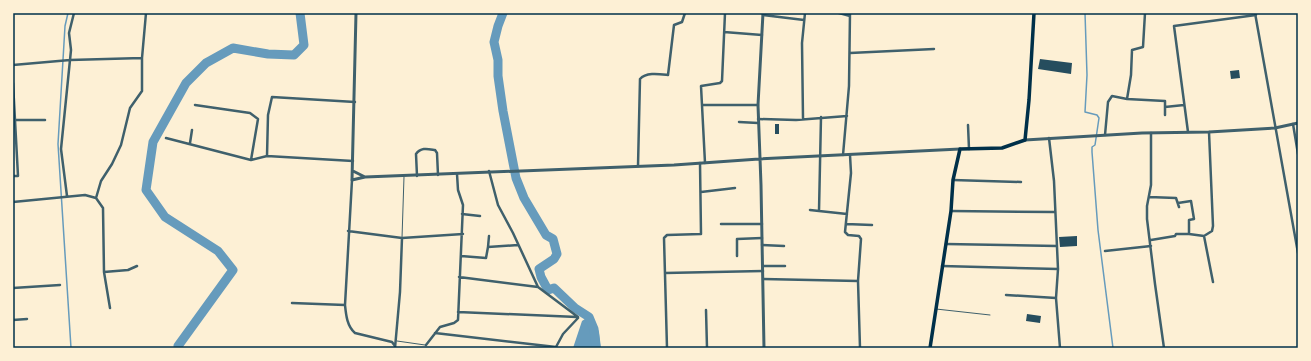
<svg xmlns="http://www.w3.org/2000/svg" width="1311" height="361" viewBox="0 0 1311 361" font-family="'Zilla Slab',serif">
<rect width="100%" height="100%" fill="#fdf0d5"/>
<path fill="#669bbc" d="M592,314L599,332L601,348H573L582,321Z"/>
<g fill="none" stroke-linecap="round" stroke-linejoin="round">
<path stroke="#669bbc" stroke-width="1.5" d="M68,13L65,26L58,144L71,348
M1085,13L1087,75L1085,112L1097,115L1099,118L1095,145L1092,147V152L1098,230L1113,348"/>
<path stroke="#669bbc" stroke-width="9" d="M503,13L498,26L494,42L498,60V76L503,111L516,178L524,198L546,235L553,239L557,254L554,259L539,269L541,277L548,290L554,288L575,308L589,317L594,329L596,348
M179,348L178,346L233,270L218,251L165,217L146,190L153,142L186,83L206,63L233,48L268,54L294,55L304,45L300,13"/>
</g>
<path fill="#264d5e" d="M1040,59L1072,63L1071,74L1038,69Z
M1239,70L1240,78L1231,79L1230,71Z
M775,124H779V134H775Z
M1077,236V246L1060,247L1059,237Z
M1027,314L1041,316L1040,323L1026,321Z"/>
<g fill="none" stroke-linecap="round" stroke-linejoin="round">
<path stroke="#3f606c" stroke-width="1" d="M402,238L404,177
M936,309L990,315
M397,341L425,345"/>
<path stroke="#3f606c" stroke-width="2.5" d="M839,13L850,16
M1255,13L1298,253
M763,15L804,20
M724,32L762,35
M850,53L934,49
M13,65L70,60L142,58
M13,83L18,176H13
M1127,99L1131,75L1132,50L1143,47L1145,13
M195,105L250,113L258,119L251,160
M703,105H758
M1165,115V107
M803,118L802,43L805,13
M758,119L796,120L847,116
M16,120H45
M739,122L758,123
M1293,124L1298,154
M968,125L969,149
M1188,132L1174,26L1256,15
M1209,132L1213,226L1212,231L1204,236L1213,282
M1151,133V185L1147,206V219L1155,284L1164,348
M1105,135L1108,102L1112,96L1127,99L1165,101V107L1184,105
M166,138L251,160L267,156L353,161
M1049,138L1054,181L1058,269L1056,298L1060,348
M190,143L192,130
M843,155L849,86L850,13
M850,155L851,173L845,232L848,235L859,236L861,239L858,281L860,348
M267,156L268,115L272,97L355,102
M705,163L701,86L720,83L722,81L725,13
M638,166L640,79C646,72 659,74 668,75L674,25L682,22L685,13
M489,171L498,205L513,233L538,287L578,317
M417,176L416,154C421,147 428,149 435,150L437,153L438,175
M352,180L345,305C346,315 347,326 355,333L392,342L395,346
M953,180L1021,182
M701,192L735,188
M67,196L61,149L71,50L69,33L74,13
M1149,197L1176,198L1179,207
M96,198L101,181L112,164L121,145L130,108L142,91V58L146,13
M13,202L85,195L96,198L103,208L104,272L110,308
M1178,203L1191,201L1194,219L1189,220V234L1204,236
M810,210L819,211L821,117
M819,211L847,214
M951,211L1054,212
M462,214L480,216
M721,224H762
M846,224L872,225
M348,231L402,238L463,234
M1151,240L1175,236L1176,234H1189
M946,244L1057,246
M762,245L784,246
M488,247L489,236
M1105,251L1151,246
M461,256L486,258L488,247L518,245
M737,256V239L762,238
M763,266H785
M942,266L1058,269
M104,272L128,270L137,266
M665,273L763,271
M459,277L538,287
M763,279L858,281
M13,288L60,285
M1006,295L1056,298
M292,303L345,305
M706,310L707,348
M458,312L577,317
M13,320L27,319
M435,333L556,347
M426,345L440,327L454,323L458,320L463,205L458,190L457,174
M556,347L563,334L578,318
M395,348L400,292L402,238
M667,348L664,238L667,235L701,234L700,163"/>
<path stroke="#3f606c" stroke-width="3" d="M356,13L352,180L365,177L674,165L759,159L960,149
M763,13L758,105L761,185L764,348
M1025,140L1142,133L1209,132L1275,128L1298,123
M353,171L365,177"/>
<path stroke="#003049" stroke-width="3.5" d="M930,348L951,211L953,180L960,149L1002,148L1025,140L1029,100L1034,13"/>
</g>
<rect width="1311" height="361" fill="none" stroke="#fdf0d5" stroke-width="28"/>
<rect x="14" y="14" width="1283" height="333" fill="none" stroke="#003049" stroke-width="1.5"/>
</svg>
